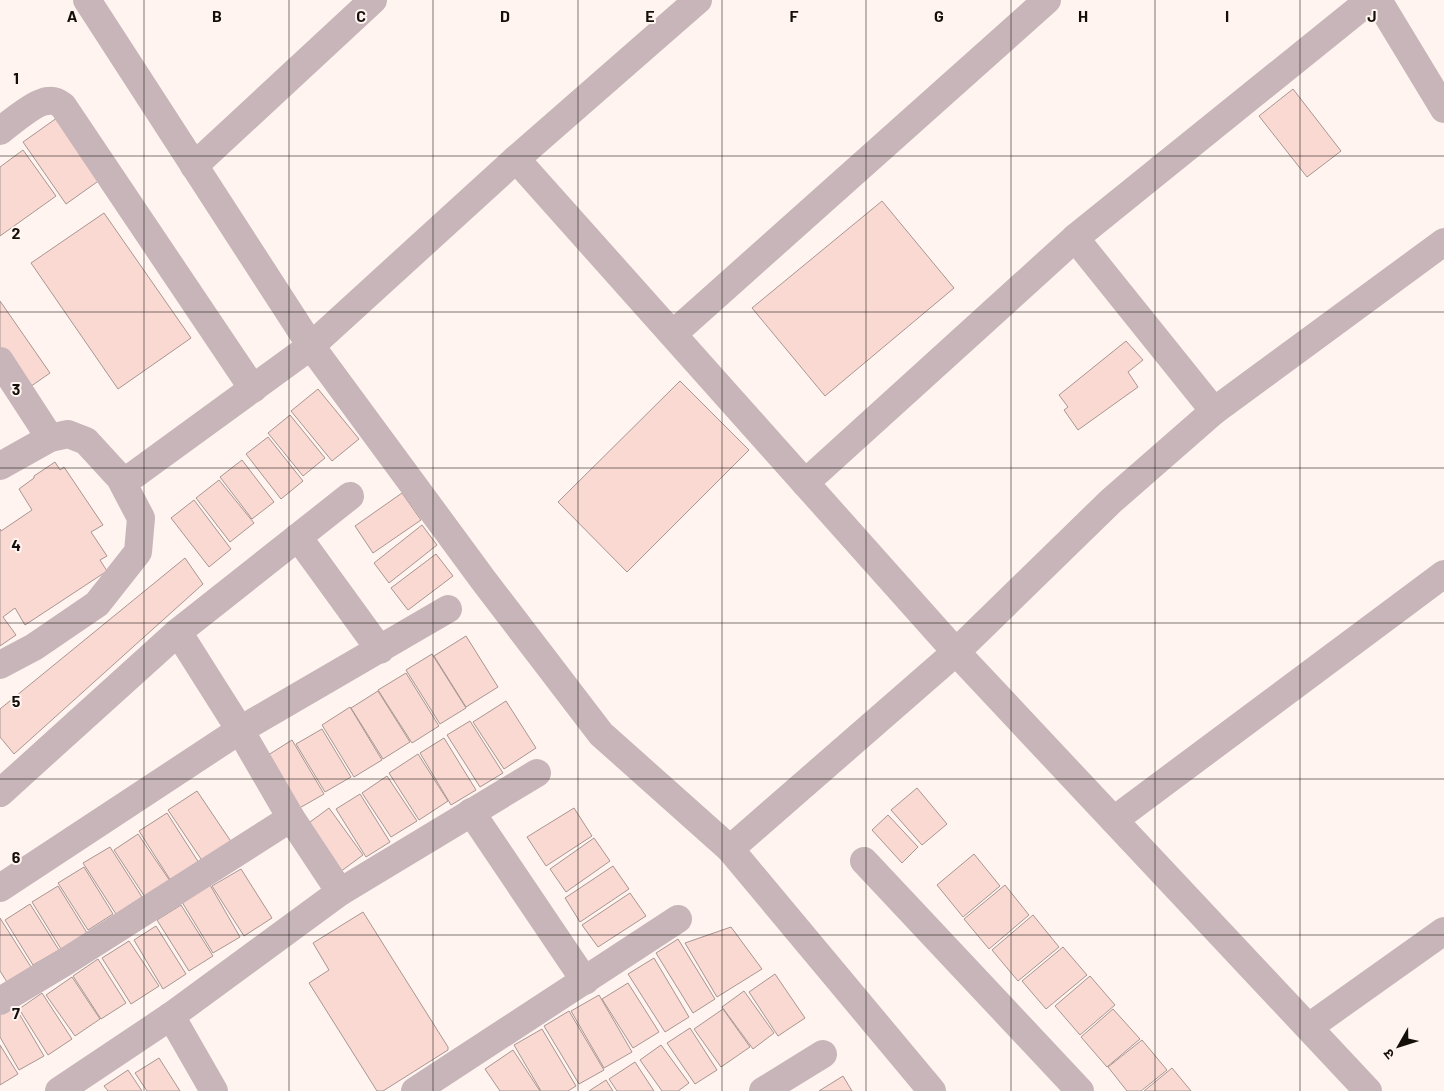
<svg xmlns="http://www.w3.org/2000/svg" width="1444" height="1091" font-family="Barlow,'Noto Sans Devanagari',sans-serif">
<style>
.building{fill:#fad9d2;stroke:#a89692}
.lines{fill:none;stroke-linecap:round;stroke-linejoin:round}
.street{stroke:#c7b5b9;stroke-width:28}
.grid{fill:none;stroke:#150f0c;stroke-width:1;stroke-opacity:0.55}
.grid-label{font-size:16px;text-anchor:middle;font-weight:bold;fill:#150f0c;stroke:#fff4ef;stroke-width:4;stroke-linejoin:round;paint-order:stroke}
</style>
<rect width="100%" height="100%" fill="#fff4ef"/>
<g class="building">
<polygon points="1293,89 1341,151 1307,177 1259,116"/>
<polygon points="61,115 104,177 66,204 23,142"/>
<polygon points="23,150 56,196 0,236 0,167"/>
<polygon points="882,201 954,288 825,396 752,308"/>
<polygon points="104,213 191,338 118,389 31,263"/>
<polygon points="0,301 50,373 27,389 0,350"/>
<polygon points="1126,341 1143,360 1128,372 1138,387 1078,430 1064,410 1068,407 1059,395"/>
<polygon points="680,381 749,450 627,572 558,502"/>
<polygon points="318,389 359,439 332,461 291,411"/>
<polygon points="290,415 325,458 303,476 268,433"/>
<polygon points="268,437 303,481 281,499 246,454"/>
<polygon points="242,460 274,502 252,519 220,477"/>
<polygon points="55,462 60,470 64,467 103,525 91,532 107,556 100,560 107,571 25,625 15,608 3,617 16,635 0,646 0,529 1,531 32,510 19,489 34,478 34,476"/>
<polygon points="219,480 254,523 230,542 196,498"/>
<polygon points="402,493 421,520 373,553 355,526"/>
<polygon points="194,500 231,549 209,567 171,518"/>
<polygon points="422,525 437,545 389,583 374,563"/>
<polygon points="436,554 453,576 408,610 391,588"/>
<polygon points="185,558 203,584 14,754 0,737 0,709"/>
<polygon points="466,636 498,687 466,707 434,656"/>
<polygon points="432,654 466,708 440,724 406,670"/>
<polygon points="406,673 439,726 412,743 378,690"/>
<polygon points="378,691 410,742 383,759 351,708"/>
<polygon points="506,701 536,748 504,769 473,722"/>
<polygon points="350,707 382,760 354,777 322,725"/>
<polygon points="470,721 503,773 480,787 447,735"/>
<polygon points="322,729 351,777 325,792 296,744"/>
<polygon points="444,738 476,790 451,805 420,753"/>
<polygon points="292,740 324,794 296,810 265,757"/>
<polygon points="418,754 448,801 419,820 389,773"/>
<polygon points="387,776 417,821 391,837 362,793"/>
<polygon points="917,788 947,824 922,845 891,810"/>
<polygon points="197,791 232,843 203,862 168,810"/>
<polygon points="360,794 390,842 366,857 336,809"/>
<polygon points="329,808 363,855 340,872 306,825"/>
<polygon points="574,808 592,836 546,866 527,837"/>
<polygon points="167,813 199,863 171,881 139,831"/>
<polygon points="888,815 918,847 902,863 872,830"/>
<polygon points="138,834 170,881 145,897 114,850"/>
<polygon points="594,838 610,861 566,892 550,869"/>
<polygon points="110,847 142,897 116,914 83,863"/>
<polygon points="974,854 1000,886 963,917 937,885"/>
<polygon points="613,866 629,889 580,922 565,898"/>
<polygon points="84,867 113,914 88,930 58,883"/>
<polygon points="241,869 272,918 244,936 212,886"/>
<polygon points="210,885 240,937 213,953 182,902"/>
<polygon points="1005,885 1029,915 989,949 964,919"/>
<polygon points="58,886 87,933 61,949 32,902"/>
<polygon points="630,893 646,916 598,947 582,925"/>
<polygon points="30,904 59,950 33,965 5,920"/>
<polygon points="181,905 213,956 189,971 157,920"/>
<polygon points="363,912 448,1047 448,1050 383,1091 377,1091 309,983 329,970 313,943"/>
<polygon points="1033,915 1059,947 1018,981 992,950"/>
<polygon points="0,918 31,967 7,982 0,971"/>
<polygon points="156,926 186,974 163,989 134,940"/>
<polygon points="731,927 762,969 717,997 685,943"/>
<polygon points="678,939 715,999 693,1013 656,953"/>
<polygon points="129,941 159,986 131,1004 102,958"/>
<polygon points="1063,947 1087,975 1046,1009 1022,981"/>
<polygon points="654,958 689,1017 665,1032 628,974"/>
<polygon points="98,959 126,1003 101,1019 73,976"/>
<polygon points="775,974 805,1018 778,1036 749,992"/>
<polygon points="1090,976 1115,1005 1080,1035 1055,1006"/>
<polygon points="72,977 100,1019 75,1036 46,995"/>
<polygon points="628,983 659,1032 633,1048 602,999"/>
<polygon points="744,991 774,1033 753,1049 722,1007"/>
<polygon points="42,993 72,1039 48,1055 19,1009"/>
<polygon points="599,995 632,1052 604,1068 571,1011"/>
<polygon points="14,1005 44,1056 19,1070 0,1037 0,1014"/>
<polygon points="723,1009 750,1047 721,1067 694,1029"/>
<polygon points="1113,1009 1140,1039 1107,1067 1081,1037"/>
<polygon points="569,1011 604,1070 579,1084 544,1026"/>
<polygon points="690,1028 717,1070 695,1084 667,1043"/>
<polygon points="542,1029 576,1086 568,1091 541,1091 514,1045"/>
<polygon points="1142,1040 1167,1070 1141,1091 1127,1091 1108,1067"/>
<polygon points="0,1045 18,1074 0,1085"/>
<polygon points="661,1045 689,1083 678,1091 662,1091 640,1060"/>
<polygon points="513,1050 540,1091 500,1091 485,1069"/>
<polygon points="159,1058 180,1091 147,1091 135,1073"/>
<polygon points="635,1062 654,1091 617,1091 609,1079"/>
<polygon points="1172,1068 1191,1091 1144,1091"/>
<polygon points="128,1070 142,1091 108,1091 104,1086"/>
<polygon points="843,1076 852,1091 819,1091"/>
<polygon points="606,1080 613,1091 589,1091"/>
</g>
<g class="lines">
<g class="street">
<polyline points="87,0 311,346 484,581 601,734 730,849 932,1091"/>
<polyline points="1378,0 1444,109"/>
<path d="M 0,131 C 10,123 37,101 48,101 C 54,100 58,102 63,106 L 253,389"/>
<polyline points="516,159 956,652 1111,501 1214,411 1075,238 1370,0"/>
<polyline points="194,166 373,0"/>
<polyline points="673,334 1047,0"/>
<polyline points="0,361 50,438"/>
<polyline points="1214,411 1444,242"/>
<polyline points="0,466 50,438 68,434 86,441 120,478 141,518 138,552 97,604 34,647 0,665"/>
<polyline points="123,483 311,346 516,159 698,0"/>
<polyline points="805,483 1075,238"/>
<polyline points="298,537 380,650"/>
<polyline points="178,632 240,730 291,818 340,892"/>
<polyline points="0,793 178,632 350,496"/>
<polyline points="471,812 585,981"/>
<polyline points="1114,820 1444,574"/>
<polyline points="730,849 956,652 1368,1091"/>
<polyline points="864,861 1080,1091"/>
<polyline points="0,888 240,730 448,609"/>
<polyline points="0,1001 65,962 291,818"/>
<polyline points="171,1016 214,1091"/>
<polyline points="1309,1027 1444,931"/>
<polyline points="59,1091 171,1016 340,892 537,773"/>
<polyline points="415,1091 678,919"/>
<polyline points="763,1091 823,1054"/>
</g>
</g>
<path class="grid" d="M 144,0 L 144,1091M 289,0 L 289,1091M 433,0 L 433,1091M 578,0 L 578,1091M 722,0 L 722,1091M 866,0 L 866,1091M 1011,0 L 1011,1091M 1155,0 L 1155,1091M 1300,0 L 1300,1091M 0,156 L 1444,156M 0,312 L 1444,312M 0,468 L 1444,468M 0,623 L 1444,623M 0,779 L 1444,779M 0,935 L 1444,935"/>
<g class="grid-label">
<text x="72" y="22">A</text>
<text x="217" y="22">B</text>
<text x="361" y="22">C</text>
<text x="505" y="22">D</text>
<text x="650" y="22">E</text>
<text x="794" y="22">F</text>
<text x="939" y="22">G</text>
<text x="1083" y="22">H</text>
<text x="1227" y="22">I</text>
<text x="1372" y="22">J</text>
<text x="16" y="84">1</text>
<text x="16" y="239">2</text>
<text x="16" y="395">3</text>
<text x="16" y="551">4</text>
<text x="16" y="707">5</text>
<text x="16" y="863">6</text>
<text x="16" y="1019">7</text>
</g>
<g transform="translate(1399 1046) rotate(231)" stroke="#fff4ef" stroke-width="4" paint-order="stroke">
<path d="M0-4L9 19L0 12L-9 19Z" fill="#150f0c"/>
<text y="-8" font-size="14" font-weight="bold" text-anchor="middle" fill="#150f0c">उ</text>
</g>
</svg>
